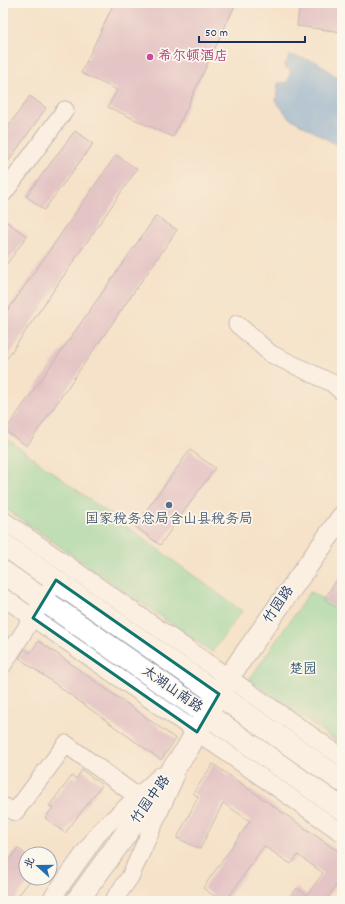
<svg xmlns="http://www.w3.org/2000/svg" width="345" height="904" font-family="Dekko,'LXGW WenKai TC',sans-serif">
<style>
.green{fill:#7fd99f;stroke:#4d847e}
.water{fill:#6ba5da;stroke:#436a9c}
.building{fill:#cea0c2}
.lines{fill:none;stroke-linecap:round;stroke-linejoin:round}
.minor-casing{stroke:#888893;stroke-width:19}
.tertiary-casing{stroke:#888893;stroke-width:23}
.secondary-casing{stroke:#888893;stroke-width:24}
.primary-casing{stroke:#888893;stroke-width:24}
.minor{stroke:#fff;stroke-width:17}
.tertiary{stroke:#fff;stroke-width:21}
.secondary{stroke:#fff;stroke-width:22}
.primary{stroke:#fff;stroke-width:22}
.marked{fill:none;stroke:#0f766e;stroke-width:3;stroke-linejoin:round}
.hotel-dot{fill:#d1479c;stroke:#fbf7ec;stroke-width:1.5}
.service-dot{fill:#5c6f8a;stroke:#fbf7ec;stroke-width:1.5}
.labels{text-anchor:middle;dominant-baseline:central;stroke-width:3.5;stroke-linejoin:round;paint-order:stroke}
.hotel-label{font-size:14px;fill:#b23c85;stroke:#fbf7ec;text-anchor:start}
.service-label{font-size:14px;fill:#4e5e75;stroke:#fbf7ec}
.street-label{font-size:14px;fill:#1b2f5e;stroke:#fbf7ec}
.park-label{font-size:14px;fill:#345a6e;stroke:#fbf7ec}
</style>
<rect width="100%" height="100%" fill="#fbf7ec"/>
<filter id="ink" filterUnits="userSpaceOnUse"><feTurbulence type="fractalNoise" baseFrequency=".025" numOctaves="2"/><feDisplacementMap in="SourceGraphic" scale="8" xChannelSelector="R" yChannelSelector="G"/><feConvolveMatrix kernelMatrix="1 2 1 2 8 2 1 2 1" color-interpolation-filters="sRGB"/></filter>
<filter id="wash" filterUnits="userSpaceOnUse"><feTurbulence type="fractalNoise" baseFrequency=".012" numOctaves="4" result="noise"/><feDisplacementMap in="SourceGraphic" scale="16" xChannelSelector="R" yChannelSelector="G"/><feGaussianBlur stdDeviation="0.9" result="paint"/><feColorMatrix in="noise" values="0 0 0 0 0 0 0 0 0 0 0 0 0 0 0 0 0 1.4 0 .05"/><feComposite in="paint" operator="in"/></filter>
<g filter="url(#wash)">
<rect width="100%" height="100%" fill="#f5e2c8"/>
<g class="green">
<polygon points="3,436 242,611 212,652 3,507"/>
<polygon points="310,592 342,609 342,745 249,680"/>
</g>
<polygon class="water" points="290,55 317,62 342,81 342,148 288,117 276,101 278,83 288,82 291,71 284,66"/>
<g id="blocks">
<g class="building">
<polygon points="114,3 236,3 173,137 108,107 117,90 81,73"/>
<polygon points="300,3 342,3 342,32 297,26"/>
<polygon points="30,96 46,108 3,169 3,134"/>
<polygon points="75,131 93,144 44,210 26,196"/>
<polygon points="116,155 137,169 3,364 3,317"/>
<polygon points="156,216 177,230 27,446 5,431"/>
<polygon points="7,222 27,236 3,269 3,228"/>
<polygon points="190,450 215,468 160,545 135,526"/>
<polygon points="342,573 342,612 324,599"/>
<polygon points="3,633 9,637 3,646"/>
<polygon points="39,641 176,739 161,760 19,658 25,649 30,653"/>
<polygon points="213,764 342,854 342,877 325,901 287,901 297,888 307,895 323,873 298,855 291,864 264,846 226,901 221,901 203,888 250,821 223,803 200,849 177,838 198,797 193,793"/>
<polygon points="82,770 102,785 65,833 45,818 53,808 49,806 72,776 76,779"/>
<polygon points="18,848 26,855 26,878 32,878 14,901 3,901 3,868"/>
</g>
</g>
</g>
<g filter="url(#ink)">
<use href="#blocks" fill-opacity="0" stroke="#888893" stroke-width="1"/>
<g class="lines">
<defs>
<g id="minor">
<polyline points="3,194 65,110"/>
<polyline points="237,324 271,354 332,383 342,392"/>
<polyline points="3,520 342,757"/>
<polyline points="3,597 342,833"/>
<polyline points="3,665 56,580"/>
<polyline points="3,806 15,812 66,744 146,803"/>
<polyline points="50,901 100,831 160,776"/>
<polyline points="113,901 130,877 175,777"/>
</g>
<polyline id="tertiary" points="219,694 228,678 342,517"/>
<polyline id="secondary" points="77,901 186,751 216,698"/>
<g id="primary">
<polyline points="3,544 342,781"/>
<polyline points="3,572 342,809"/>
</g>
</defs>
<use href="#minor" class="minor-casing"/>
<use href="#tertiary" class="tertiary-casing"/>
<use href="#secondary" class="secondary-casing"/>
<use href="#primary" class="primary-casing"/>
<use href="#minor" class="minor"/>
<use href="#tertiary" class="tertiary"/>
<use href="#secondary" class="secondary"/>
<use href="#primary" class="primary"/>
</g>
</g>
<path d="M0 0H345V904H0ZM 56,580 L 219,694 L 197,732 L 33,618 Z" fill="#f5e2c8" fill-opacity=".55" fill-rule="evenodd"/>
<path class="marked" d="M 56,580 L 219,694 L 197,732 L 33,618 Z"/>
<circle class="hotel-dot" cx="150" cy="57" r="4"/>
<circle class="service-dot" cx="169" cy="505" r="4"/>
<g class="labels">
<g class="hotel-label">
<text x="158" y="57">希尔顿酒店</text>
</g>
<g class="service-label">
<text x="169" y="520">国家税务总局含山县税务局</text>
</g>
<g class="street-label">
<text transform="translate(279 605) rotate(-55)">竹园路</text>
<text transform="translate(172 690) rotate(35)">太湖山南路</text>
<text transform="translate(151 800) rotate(-54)">竹园中路</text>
</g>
<g class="park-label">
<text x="303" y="670">楚园</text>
</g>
</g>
<rect width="345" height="904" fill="none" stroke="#fbf7ec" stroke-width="16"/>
<g transform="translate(38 866) rotate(291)"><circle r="19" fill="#fbf7ec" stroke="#a1a7b3"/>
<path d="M0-3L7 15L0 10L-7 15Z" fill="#1f6fb2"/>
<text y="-6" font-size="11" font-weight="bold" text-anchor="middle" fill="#1b2f5e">北</text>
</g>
<path d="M199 36v6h106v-6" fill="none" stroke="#1b2f5e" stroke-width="2"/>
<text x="205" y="36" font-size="12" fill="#1b2f5e" stroke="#fbf7ec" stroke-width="3" paint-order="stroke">50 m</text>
</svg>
